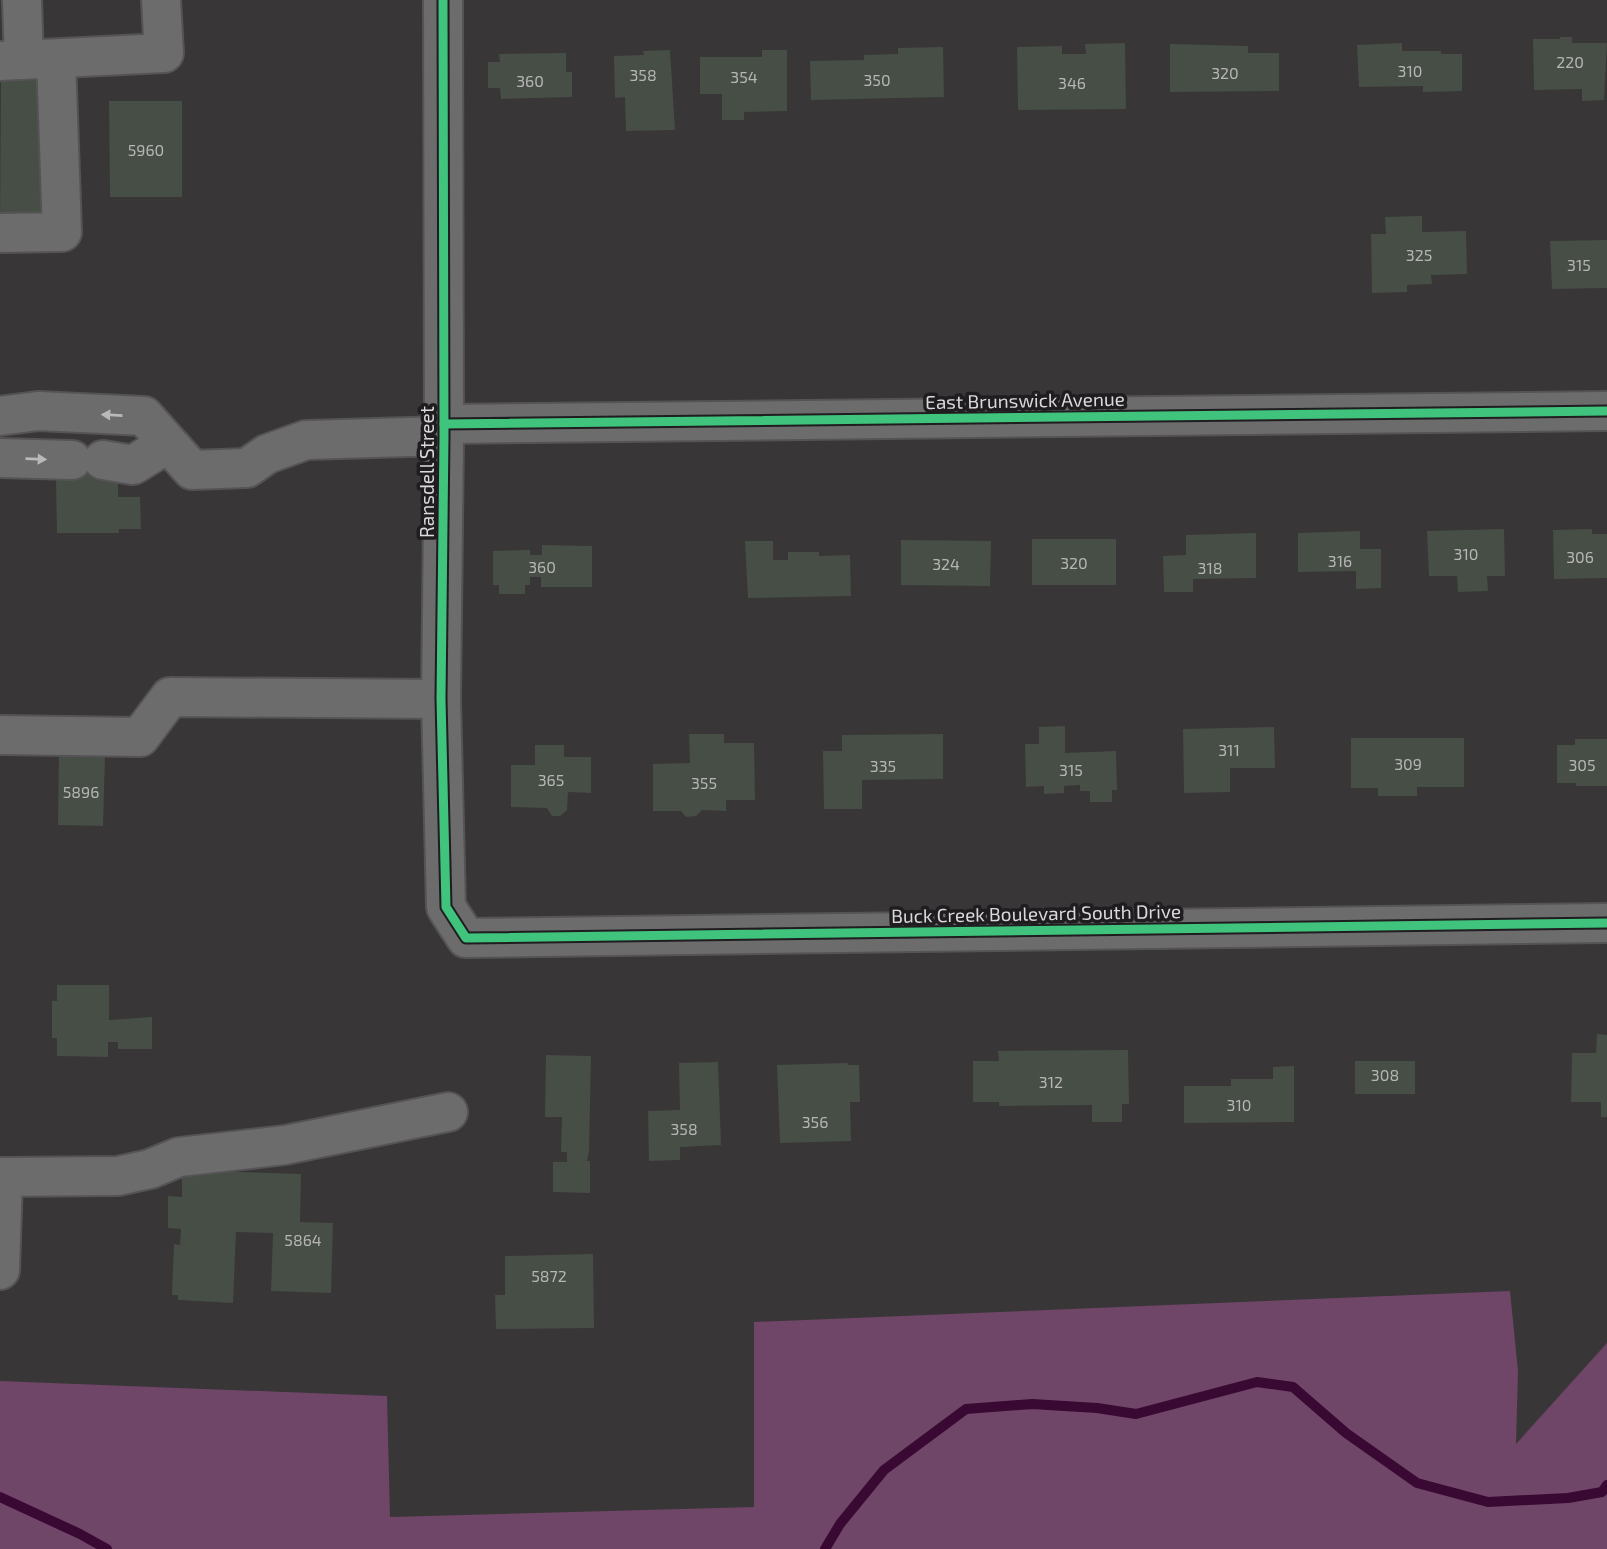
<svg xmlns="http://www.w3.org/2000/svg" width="1607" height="1549" font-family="'Exo 2',sans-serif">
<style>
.green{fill:#6f4568}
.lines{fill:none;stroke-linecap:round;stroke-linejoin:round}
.stream{stroke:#390833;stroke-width:10}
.building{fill:#474e45}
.minor-casing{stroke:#555355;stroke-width:42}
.minor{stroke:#6d6c6d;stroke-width:38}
.cycleway-casing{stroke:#1f1d1f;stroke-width:13}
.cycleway{stroke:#40c37c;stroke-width:9}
.oneway{fill:#bab8ba}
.labels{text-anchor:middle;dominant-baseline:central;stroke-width:7;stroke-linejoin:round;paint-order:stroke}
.number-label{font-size:16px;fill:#b6b6b6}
.street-label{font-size:19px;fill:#dbd9db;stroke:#1f1d1f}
</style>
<rect width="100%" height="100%" fill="#383637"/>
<polygon class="green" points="1510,1291 1518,1371 1516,1444 1607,1343 1607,1549 0,1549 0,1381 387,1396 390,1517 754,1507 754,1322"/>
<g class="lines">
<g class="stream">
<polyline points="0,1497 80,1534 107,1549"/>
<polyline points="825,1549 840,1524 884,1470 966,1409 1032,1404 1097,1408 1136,1414 1257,1382 1293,1387 1346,1433 1417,1483 1488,1502 1568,1498 1602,1492 1607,1485"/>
</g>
</g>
<g class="building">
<polygon points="1560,37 1572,37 1572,43 1607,43 1604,100 1582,101 1582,89 1534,90 1533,39 1560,39"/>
<polygon points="1125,43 1126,109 1018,110 1017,47 1062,46 1062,54 1086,54 1085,44"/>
<polygon points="1402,43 1402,51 1441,51 1441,54 1462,54 1462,91 1423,92 1423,86 1359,87 1357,45"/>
<polygon points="1170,44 1248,46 1248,53 1279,53 1279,91 1170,92"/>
<polygon points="943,47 944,97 811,100 810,61 864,60 864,55 898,54 898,48"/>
<polygon points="670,50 675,130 626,131 625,97 615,98 614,56 644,55 643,51"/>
<polygon points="762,50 787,50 787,111 744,112 744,120 722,120 722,94 700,94 700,57 762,57"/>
<polygon points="566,53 566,72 572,72 572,97 501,99 500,88 488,88 488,62 500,62 499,54"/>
<polygon points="1,75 45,75 43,224 0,224"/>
<polygon points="109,101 182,101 182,197 110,197"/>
<polygon points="1422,216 1422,232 1466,231 1467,274 1431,275 1432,284 1407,285 1407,292 1372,293 1371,234 1386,234 1385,217"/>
<polygon points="1607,240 1607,288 1552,289 1550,241"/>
<polygon points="72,448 102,448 97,469 98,480 118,480 118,497 140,497 141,529 119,529 119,533 57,533 56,480 77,480"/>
<polygon points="1504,529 1505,576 1487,576 1488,591 1458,592 1457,576 1429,576 1427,531"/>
<polygon points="1592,529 1592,534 1607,534 1607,578 1554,579 1553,530"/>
<polygon points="1360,531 1360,549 1381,549 1381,588 1356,589 1356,571 1298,572 1298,533"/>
<polygon points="1256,533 1256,578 1193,579 1193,592 1164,592 1163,556 1186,555 1186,535"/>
<rect x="1032" y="539" width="84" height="46"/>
<polygon points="901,540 991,541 990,586 901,585"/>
<polygon points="745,541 773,541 773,560 788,560 788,552 819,552 819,556 850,555 851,596 748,598"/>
<polygon points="542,545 592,546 592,587 541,587 541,577 530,577 530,585 525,585 525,594 499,594 499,585 493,585 493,551 530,550 530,555 542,555"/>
<polygon points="1065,726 1065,753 1116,751 1117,790 1112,790 1112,802 1090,802 1090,791 1080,791 1080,785 1064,786 1064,793 1044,794 1044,786 1026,787 1025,744 1039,744 1039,727"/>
<polygon points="1274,727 1275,768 1230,768 1230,792 1184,793 1183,729"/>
<polygon points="689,734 724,734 724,743 754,743 755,800 726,800 726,811 702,810 696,816 686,817 681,811 653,811 653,764 690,763"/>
<polygon points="943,734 943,779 862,780 862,809 824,809 823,751 842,751 842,735"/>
<polygon points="1351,738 1464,738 1464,787 1417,787 1417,796 1378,796 1378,788 1351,788"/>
<polygon points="1575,739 1607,739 1607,786 1576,786 1576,783 1557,783 1557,745 1575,745"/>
<polygon points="535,745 564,745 564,757 591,757 591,793 568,792 567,810 560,816 552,816 547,808 511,807 511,765 535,765"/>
<polygon points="59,746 92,746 91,757 105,757 103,826 58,825"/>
<polygon points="57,985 109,985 109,1020 152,1017 152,1049 118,1049 118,1042 108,1042 108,1057 57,1056 57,1038 52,1038 52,1001 57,1001"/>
<polygon points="1597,1034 1607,1035 1607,1117 1601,1117 1601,1102 1571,1102 1572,1053 1596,1053"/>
<polygon points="1128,1050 1129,1104 1122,1104 1122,1122 1092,1122 1092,1105 999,1106 999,1102 973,1102 973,1061 999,1061 998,1051"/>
<polygon points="546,1055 591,1056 589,1152 587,1161 590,1161 590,1193 553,1192 553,1162 567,1162 567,1152 561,1152 562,1117 545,1117"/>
<rect x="1355" y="1061" width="60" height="33"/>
<polygon points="718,1062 721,1145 680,1147 680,1160 649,1161 648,1111 680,1110 679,1063"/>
<polygon points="848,1063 848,1065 859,1065 860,1102 850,1102 851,1141 780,1143 777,1065"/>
<polygon points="1294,1066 1294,1122 1184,1123 1184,1086 1231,1086 1231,1079 1273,1079 1273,1067"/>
<polygon points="182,1170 301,1174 300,1222 333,1223 331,1293 271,1291 273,1233 236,1232 233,1303 178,1300 178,1295 172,1295 174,1244 180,1245 181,1229 168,1228 168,1196 182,1197"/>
<polygon points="593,1254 594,1328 496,1329 495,1295 505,1295 505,1256"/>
</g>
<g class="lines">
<defs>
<g id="minor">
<polyline points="22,0 24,60"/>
<polyline points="443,0 444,436 441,699 446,907 466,938 1607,923"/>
<polyline points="0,61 164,53 161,0"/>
<polyline points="0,233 62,232 56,59"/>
<polyline points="0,416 38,411 144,416 192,470 247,468 267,454 306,440 444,436"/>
<polyline points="444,424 1607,411"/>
<polyline points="0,458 72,460"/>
<polyline points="103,460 133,465 167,444"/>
<polyline points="0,735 140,737 170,697 441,699"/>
<polyline points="0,1177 118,1176 150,1169 179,1157 285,1145 448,1112"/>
<polyline points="0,1270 3,1177"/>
</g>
</defs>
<use href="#minor" class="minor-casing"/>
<use href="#minor" class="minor"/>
<defs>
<g id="cycleway">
<polyline points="443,0 444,436 441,699 446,907 466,938 1607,923"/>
<polyline points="444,424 1607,411"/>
</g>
</defs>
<use href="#cycleway" class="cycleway-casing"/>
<use href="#cycleway" class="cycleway"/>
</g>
<defs><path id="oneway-solid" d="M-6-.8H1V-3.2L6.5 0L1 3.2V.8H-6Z" transform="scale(1.75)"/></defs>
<g class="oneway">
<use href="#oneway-solid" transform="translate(112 415) rotate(-177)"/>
<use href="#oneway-solid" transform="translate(36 459) rotate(2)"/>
</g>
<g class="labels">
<g class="number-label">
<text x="1570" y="61">220</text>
<text x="1410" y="70">310</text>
<text x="1225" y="72">320</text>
<text x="643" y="74">358</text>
<text x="744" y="76">354</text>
<text x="877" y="79">350</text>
<text x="530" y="80">360</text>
<text x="1072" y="82">346</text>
<text x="146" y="149">5960</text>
<text x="1419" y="254">325</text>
<text x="1579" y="264">315</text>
<text x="1466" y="553">310</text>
<text x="1580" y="556">306</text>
<text x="1340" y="560">316</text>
<text x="1074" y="562">320</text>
<text x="946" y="563">324</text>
<text x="542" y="566">360</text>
<text x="1210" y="567">318</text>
<text x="1229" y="749">311</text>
<text x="1408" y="763">309</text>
<text x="1582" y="764">305</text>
<text x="883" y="765">335</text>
<text x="1071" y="769">315</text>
<text x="551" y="779">365</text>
<text x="704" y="782">355</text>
<text x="81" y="791">5896</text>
<text x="1385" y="1074">308</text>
<text x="1051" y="1081">312</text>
<text x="1239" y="1104">310</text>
<text x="815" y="1121">356</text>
<text x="684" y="1128">358</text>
<text x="303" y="1239">5864</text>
<text x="549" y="1275">5872</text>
</g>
<g class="street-label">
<text transform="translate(1025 400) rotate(-1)">East Brunswick Avenue</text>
<text transform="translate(426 472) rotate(-90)">Ransdell Street</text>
<text transform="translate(1036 913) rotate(-1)">Buck Creek Boulevard South Drive</text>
</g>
</g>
</svg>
